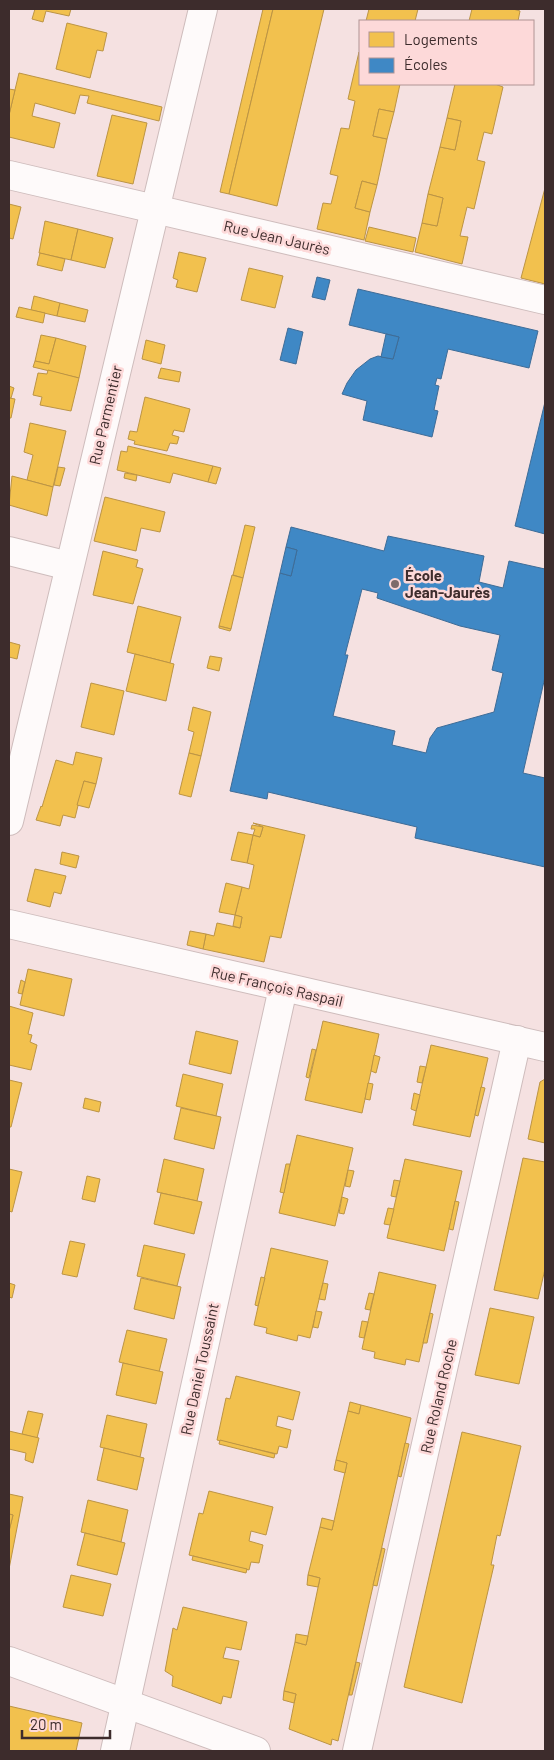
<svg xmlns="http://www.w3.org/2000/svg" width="554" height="1760" font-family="Barlow,sans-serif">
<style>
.homes{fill:#f2c14e;stroke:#bc9444}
.schools{fill:#3f88c5;stroke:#3e6c97;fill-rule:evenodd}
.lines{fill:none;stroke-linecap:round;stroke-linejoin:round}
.street-casing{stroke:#cebcbc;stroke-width:30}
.street{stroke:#fefafa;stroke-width:28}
.poi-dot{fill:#7d6b6b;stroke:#fdd9d9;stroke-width:2}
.labels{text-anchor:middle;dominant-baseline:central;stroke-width:5;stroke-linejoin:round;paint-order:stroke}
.street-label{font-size:15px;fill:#3d2c2c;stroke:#fdd9d9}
.poi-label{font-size:15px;font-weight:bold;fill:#3d2c2c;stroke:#fdd9d9;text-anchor:start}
</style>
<rect width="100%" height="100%" fill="#f5e1e1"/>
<g class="homes">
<polygon points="35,9 71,9 69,16 46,11 43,22 32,19"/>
<polygon points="263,9 273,9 229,194 220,192"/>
<polygon points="273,9 324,9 277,206 229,194"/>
<polygon points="369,9 418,9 415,21 366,21"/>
<polygon points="472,9 513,9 520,11 518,21 469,21"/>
<polygon points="67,23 107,33 103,51 97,50 90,78 56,69"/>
<polygon points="359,52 360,84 400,84 394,112 379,109 373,136 387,139 377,185 362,181 355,208 370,212 364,240 317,229 323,203 331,204 338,176 330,174 341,128 349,129 355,101 348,99"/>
<polygon points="19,73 162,107 159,121 87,103 89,96 80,95 75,114 35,103 32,116 60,123 54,148 9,137 9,115"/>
<polygon points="455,84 495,84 503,87 492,134 484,132 477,160 485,162 474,209 467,207 460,236 468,237 462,264 415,252 422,223 437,226 443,198 428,194 440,147 455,150 461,121 447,118"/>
<polygon points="9,89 15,90 9,115"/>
<polygon points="379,109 394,112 387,139 373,136"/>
<polygon points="112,115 147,123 133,184 97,176"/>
<polygon points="447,118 461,121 455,150 440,147"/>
<polygon points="362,181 377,185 370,212 355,208"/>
<polygon points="545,188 545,284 521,278"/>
<polygon points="428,194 443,198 437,226 422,223"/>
<polygon points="9,204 21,207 13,239 9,238"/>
<polygon points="45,221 78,229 71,260 39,253"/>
<polygon points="369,227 416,238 413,252 365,241"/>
<polygon points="78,229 113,238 105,268 71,260"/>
<polygon points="179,252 206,258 197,292 176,287 178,280 173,278"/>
<polygon points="40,253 65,259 62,271 37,265"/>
<polygon points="249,268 283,276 275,308 241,300"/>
<polygon points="34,296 60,303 57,316 31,310"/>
<polygon points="60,303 88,310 85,322 57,316"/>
<polygon points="19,307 45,313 43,323 16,317"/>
<polygon points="41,335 56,338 49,364 35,361"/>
<polygon points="56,338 86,346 79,378 33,367 35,361 49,364"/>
<polygon points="146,340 165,345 161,364 142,359"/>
<polygon points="161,368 181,372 179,382 158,378"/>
<polygon points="48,370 79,378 71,411 40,405 42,397 33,395 38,373 47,374"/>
<polygon points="9,386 14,388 11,398 9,398"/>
<polygon points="145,397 190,409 184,432 174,430 172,435 179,437 177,444 170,443 167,451 134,444 135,441 128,439 130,431 137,432"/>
<polygon points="9,398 15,399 11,418 9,418"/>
<polygon points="30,423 66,431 53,487 27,480 33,455 24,452"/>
<polygon points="128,446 213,466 208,482 173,473 170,483 117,470 121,451 127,452"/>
<polygon points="213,466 221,468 216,484 208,482"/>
<polygon points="58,467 65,468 60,486 54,485"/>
<polygon points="125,473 137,475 136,481 124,478"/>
<polygon points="12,476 53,487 47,516 9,505"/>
<polygon points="105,497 165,512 160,532 141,528 136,551 94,541"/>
<polygon points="245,525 255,527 243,578 233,575"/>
<polygon points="103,551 138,560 136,567 143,569 133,604 93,595"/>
<polygon points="232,575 243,578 231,629 219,626"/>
<polygon points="138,606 181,617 170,663 127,652"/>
<polygon points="219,626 231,629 230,631 219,628"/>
<polygon points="9,642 20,645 17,659 9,657"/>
<polygon points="135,654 174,664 166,701 126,691"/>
<polygon points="210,656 222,658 219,671 207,668"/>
<polygon points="91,683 124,691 114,735 81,727"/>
<polygon points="193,707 211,712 201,756 189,753 194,732 188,730"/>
<polygon points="76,752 102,758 96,784 84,781 75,818 63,815 60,826 36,820 41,806 42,807 56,760 73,765"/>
<polygon points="189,753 201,756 191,797 179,794"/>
<polygon points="84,781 96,784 89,808 77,805"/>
<polygon points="253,823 305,835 281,938 270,936 264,962 203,949 206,934 214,936 217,923 240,928 242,917 235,915 242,887 249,889 254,865 247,863 253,835 260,837 263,827"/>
<polygon points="252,825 263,827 260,837 253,835 255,829 251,829"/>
<polygon points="238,832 253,835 247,863 231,860"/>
<polygon points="62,852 79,856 76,868 60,864"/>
<polygon points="35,869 66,876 61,894 54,892 50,907 27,901"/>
<polygon points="226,883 242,887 235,915 219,912"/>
<polygon points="235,915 242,917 240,928 233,926"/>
<polygon points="190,931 206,934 203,949 187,945"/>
<polygon points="28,969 72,979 64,1016 20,1005"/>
<polygon points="21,980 25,982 22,994 18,993"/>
<polygon points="9,1006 33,1013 28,1034 32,1035 30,1042 37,1045 31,1070 9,1065"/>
<polygon points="323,1021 379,1034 362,1113 305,1100"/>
<polygon points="196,1031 238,1041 231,1074 189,1064"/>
<polygon points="431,1045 488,1058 470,1137 413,1125"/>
<polygon points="312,1049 316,1050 309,1078 306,1077"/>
<polygon points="374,1055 380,1057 376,1073 371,1071"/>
<polygon points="420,1066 426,1067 422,1083 417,1082"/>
<polygon points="183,1074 223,1084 216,1116 176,1106"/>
<polygon points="545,1079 545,1143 528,1139 540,1082"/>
<polygon points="9,1080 22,1083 11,1127 9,1127"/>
<polygon points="368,1083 373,1084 370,1100 365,1099"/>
<polygon points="481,1087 485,1088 478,1116 475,1115"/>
<polygon points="414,1093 420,1095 416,1111 411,1109"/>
<polygon points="85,1098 101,1102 99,1112 83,1108"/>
<polygon points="181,1108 221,1117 214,1149 174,1139"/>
<polygon points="297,1135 353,1148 335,1226 279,1213"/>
<polygon points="523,1158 545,1162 545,1269 538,1299 494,1290"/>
<polygon points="164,1159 204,1169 197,1201 157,1192"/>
<polygon points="405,1159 462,1171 444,1251 387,1238"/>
<polygon points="286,1164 290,1164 284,1193 280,1192"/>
<polygon points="9,1169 22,1172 12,1212 9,1211"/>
<polygon points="348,1170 354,1171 350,1187 345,1186"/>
<polygon points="87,1176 100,1179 95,1202 82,1199"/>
<polygon points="394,1180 400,1181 396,1197 391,1196"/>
<polygon points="161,1193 202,1202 194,1234 154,1224"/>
<polygon points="342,1197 348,1199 344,1214 339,1213"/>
<polygon points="455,1201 459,1202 453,1230 449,1229"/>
<polygon points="388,1208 394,1209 390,1225 384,1224"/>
<polygon points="70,1241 85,1244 77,1277 62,1274"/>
<polygon points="144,1245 185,1254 177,1286 137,1276"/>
<polygon points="271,1248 328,1261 310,1338 298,1335 297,1341 266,1333 267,1328 254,1325"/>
<polygon points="379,1272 436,1285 419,1362 406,1359 405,1365 374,1358 375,1352 362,1349"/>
<polygon points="261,1277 265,1278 258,1306 255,1305"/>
<polygon points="141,1278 181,1287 174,1319 134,1309"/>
<polygon points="9,1283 15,1285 12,1298 9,1297"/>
<polygon points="323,1283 328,1284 325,1300 319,1299"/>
<polygon points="369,1293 374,1294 370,1310 365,1309"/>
<polygon points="490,1308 534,1317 519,1384 475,1375"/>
<polygon points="316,1311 322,1312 318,1328 313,1327"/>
<polygon points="430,1313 433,1314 427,1343 423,1343"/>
<polygon points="362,1321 368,1322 364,1338 359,1337"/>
<polygon points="127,1330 167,1339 159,1372 119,1362"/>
<polygon points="123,1363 163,1372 156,1404 116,1395"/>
<polygon points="236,1376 300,1392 293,1420 278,1416 276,1426 291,1430 287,1448 279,1446 277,1454 217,1440 226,1398 230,1399"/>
<polygon points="350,1402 361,1405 359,1414 348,1411"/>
<polygon points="361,1405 411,1418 338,1741 332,1739 331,1745 289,1729 296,1694 284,1691 295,1642 306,1645 320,1578 308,1575 320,1527 332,1530 347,1463 336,1460 348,1411 359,1414"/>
<polygon points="28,1411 43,1414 37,1438 22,1434"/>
<polygon points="107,1415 147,1424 140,1457 100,1447"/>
<polygon points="9,1431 39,1438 33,1463 25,1460 26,1453 9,1449"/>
<polygon points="462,1432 521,1446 500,1536 497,1535 491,1565 494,1565 462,1703 404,1687"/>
<polygon points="220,1440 275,1454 274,1458 219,1444"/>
<polygon points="405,1443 409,1444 401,1477 398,1476"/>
<polygon points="104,1448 144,1458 137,1490 97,1480"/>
<polygon points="336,1460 347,1463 345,1473 334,1470"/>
<polygon points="209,1491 273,1507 266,1535 251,1531 249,1541 263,1545 259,1563 251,1562 249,1570 189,1555 199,1513 203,1514"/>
<polygon points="9,1494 23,1497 9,1569 9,1531 13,1515 9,1514"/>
<polygon points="88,1500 128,1510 121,1542 81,1532"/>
<polygon points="9,1514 13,1515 9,1531"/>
<polygon points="322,1518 334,1521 332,1530 320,1527"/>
<polygon points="85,1533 125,1543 117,1575 77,1565"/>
<polygon points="382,1548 385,1549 377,1586 373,1585"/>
<polygon points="193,1556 247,1569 246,1573 192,1560"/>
<polygon points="71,1575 111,1584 103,1616 63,1607"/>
<polygon points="308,1575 320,1578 318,1587 307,1585"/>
<polygon points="183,1607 247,1622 241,1650 226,1647 223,1658 239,1661 231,1698 223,1696 221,1704 172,1686 173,1676 165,1671 173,1628 177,1630"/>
<polygon points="296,1634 308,1636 306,1645 295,1642"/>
<polygon points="356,1662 360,1663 352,1695 349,1695"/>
<polygon points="284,1691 296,1694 294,1703 283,1700"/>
<polygon points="9,1706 82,1723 76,1751 9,1751"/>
</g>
<g class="schools">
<polygon points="317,277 330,280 325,300 312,297"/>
<polygon points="358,289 538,331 529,368 448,349 441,379 437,378 435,385 439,386 434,410 438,411 432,437 363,420 367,401 342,394 347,383 356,370 370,359 378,356 393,359 399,337 349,325"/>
<polygon points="288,328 303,332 296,364 280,360"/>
<polygon points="386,334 399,337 393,359 381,357"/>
<polygon points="545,402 545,534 515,526"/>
<path d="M 291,527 L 384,551 L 388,536 L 484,556 L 479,582 L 503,588 L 509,561 L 545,569 L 545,677 L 523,773 L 545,778 L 545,867 L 415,838 L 417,827 L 268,792 L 267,799 L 230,791 L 280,573 L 291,576 L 297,550 L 286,547 ZM 362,589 L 378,593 L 377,598 L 460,626 L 500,635 L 492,670 L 503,673 L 494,712 L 437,728 L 430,738 L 426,753 L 392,745 L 395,731 L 333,716 L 348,655 L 345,655 Z"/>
<polygon points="286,547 297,550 291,576 280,573"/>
</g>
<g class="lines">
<defs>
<g id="street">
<polyline points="9,175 545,300"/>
<polyline points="9,551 69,566"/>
<polyline points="9,821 203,9"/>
<polyline points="9,924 545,1047"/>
<polyline points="9,1661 256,1751"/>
<polyline points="115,1751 283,988"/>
<polyline points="357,1751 517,1040"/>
</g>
</defs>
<use href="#street" class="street-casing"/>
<use href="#street" class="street"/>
</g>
<circle class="poi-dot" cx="395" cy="584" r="5"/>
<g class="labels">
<g class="street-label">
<text transform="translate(277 237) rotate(13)">Rue Jean Jaurès</text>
<text transform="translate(105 415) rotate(-77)">Rue Parmentier</text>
<text transform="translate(277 986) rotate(13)">Rue François Raspail</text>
<text transform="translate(199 1369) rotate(-78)">Rue Daniel Toussaint</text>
<text transform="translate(438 1396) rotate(-77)">Rue Roland Roche</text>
</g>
<g class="poi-label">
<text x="405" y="575">École<tspan x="405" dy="17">Jean-Jaurès</tspan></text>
</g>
</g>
<rect width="554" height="1760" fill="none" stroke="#3d2c2c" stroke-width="20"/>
<rect x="359" y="20" width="175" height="65" fill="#fdd9d9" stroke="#b09494"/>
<rect x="369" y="32" width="25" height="15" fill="#f2c14e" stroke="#b09494"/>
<text x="404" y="45" font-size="15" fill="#3d2c2c">Logements</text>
<rect x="369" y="58" width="25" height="15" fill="#3f88c5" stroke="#b09494"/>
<text x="404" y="70" font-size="15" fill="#3d2c2c">Écoles</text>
<path d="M22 1730v8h88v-8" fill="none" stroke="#3d2c2c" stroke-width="2.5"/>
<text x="30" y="1730" font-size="15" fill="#3d2c2c" stroke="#fdd9d9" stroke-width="4" paint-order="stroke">20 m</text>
</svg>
